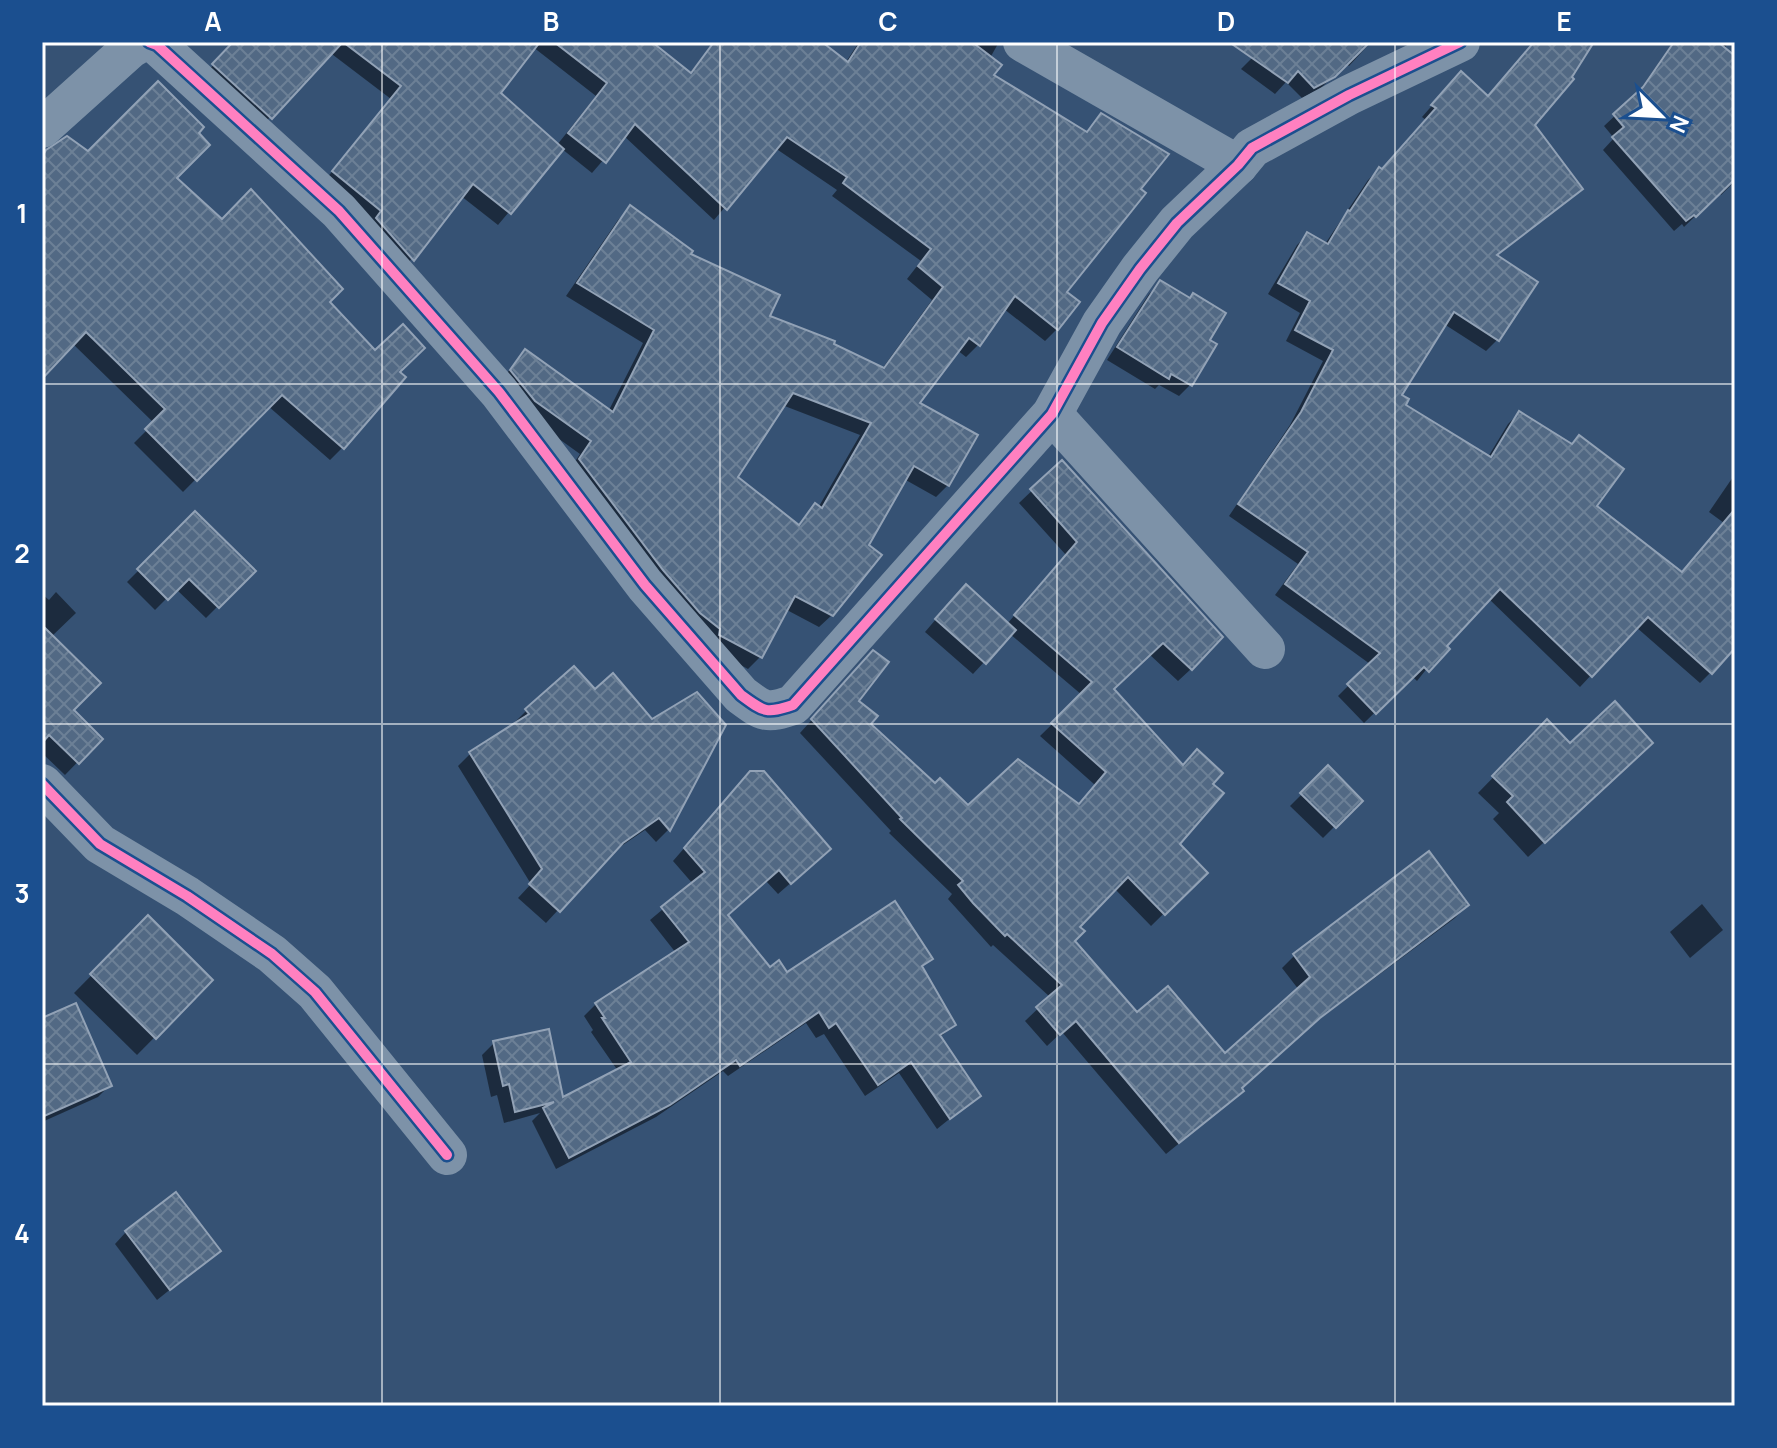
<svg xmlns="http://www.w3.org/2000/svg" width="1777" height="1448" font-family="Manrope,sans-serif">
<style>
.shadow{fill:#0007;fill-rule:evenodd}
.building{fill:url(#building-cross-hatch);stroke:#92a2b6;stroke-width:2;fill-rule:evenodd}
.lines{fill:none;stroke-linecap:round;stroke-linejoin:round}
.street{stroke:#7d92a8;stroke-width:40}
.cycleway-casing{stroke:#1b4f8f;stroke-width:15}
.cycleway{stroke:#ff80c0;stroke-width:10}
.grid{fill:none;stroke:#fff;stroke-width:2;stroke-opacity:0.55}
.neatline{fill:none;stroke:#fff;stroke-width:3}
.grid-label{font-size:26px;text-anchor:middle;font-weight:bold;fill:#fff}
</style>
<defs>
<pattern id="building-cross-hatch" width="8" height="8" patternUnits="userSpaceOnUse" patternTransform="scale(2)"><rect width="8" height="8" fill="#526984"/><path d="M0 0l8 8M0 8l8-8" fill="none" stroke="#6c8096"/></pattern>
</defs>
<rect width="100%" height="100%" fill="#365274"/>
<g class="shadow">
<polygon points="235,42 304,42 270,117 259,129 202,77"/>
<path d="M 316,42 L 649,42 L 689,74 L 714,42 L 819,42 L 846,62 L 859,42 L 999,42 L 990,58 L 992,75 L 1086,133 L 1102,116 L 1057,329 L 1045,341 L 1004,309 L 978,345 L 966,357 L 957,350 L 917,404 L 948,485 L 936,497 L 904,479 L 832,615 L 819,627 L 785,609 L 760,657 L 748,669 L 708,647 L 568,472 L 580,454 L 523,413 L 499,383 L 525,351 L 608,412 L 643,343 L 566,296 L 618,220 L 630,208 L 767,317 L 882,369 L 932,300 L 907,279 L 921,261 L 832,196 L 837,190 L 775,148 L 714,220 L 624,136 L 592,173 L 562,149 L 498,225 L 461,196 L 401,272 L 322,184 L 391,99 ZM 533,47 L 596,96 L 557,145 L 499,93 ZM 782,405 L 860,435 L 818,508 L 815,506 L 797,526 L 736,477 Z"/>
<polygon points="1268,42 1371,42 1349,66 1346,63 1321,88 1302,98 1286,82 1275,94 1241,69"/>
<polygon points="1535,42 1572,42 1533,125 1581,189 1495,256 1535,282 1497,340 1486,351 1444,324 1400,396 1403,405 1488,457 1508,424 1519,413 1594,506 1681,574 1724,523 1709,512 1735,474 1735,623 1711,672 1700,683 1636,627 1580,687 1489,599 1444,647 1417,681 1412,676 1364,723 1338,696 1370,664 1275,595 1298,564 1229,516 1290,425 1323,361 1286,341 1300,313 1268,294 1297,245 1308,234 1325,244 1368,180 1379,169 1381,171 1426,120 1422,117 1450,85 1487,98"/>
<polygon points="1673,42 1728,42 1724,50 1735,59 1735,181 1721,195 1719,193 1684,227 1682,224 1674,231 1603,150 1614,138 1604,126 1635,97"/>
<polygon points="175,178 222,222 327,302 397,372 343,447 330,460 268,406 183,492 134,443 154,423 73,344 42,376 42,200"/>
<polygon points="1161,283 1207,340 1190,385 1179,396 1159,385 1155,389 1107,360 1149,294"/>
<polygon points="1062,462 1191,669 1178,681 1149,654 1112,689 1183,767 1210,784 1177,844 1205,873 1151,926 1114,888 1077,927 1072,941 1137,1015 1225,1055 1299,990 1282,968 1294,956 1429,854 1467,905 1455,918 1305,1030 1240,1089 1241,1091 1229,1103 1166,1154 1062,1032 1047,1046 1025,1021 1050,997 993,945 991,947 948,899 952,894 889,833 891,831 800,733 861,665 857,701 868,724 935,786 968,808 1078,806 1095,785 1040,736 1082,695 1010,634 973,674 925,632 954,598 1007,624 1066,555 1019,503"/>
<polygon points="195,514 253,571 206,618 176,589 155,610 127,582"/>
<polygon points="56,592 76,613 51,637 71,710 100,739 65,775 42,753 42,594 49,600"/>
<polygon points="595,691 652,722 723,726 668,830 656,842 645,830 611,853 546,923 518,898 531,884 458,766 470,754 515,725 514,723 526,711"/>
<polygon points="1547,722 1570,745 1635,758 1528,857 1493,819 1499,813 1478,793"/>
<polygon points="1328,768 1360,801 1323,838 1290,806"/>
<polygon points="739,785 816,861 778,894 766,881 726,916 769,969 787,975 930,959 921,968 954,1025 939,1038 978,1096 937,1129 899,1073 865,1096 824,1034 816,1038 806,1023 728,1076 723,1071 656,1117 556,1169 532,1121 540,1113 504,1123 497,1095 491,1097 482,1055 494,1043 562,1100 618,1071 591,1032 593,1030 584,1016 596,1004 676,953 650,920 693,884 673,861"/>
<polygon points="1702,904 1723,930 1690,958 1670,932"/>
<polygon points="148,918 211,980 137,1055 74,993"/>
<polygon points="42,1020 109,1086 98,1097 42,1122"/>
<polygon points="126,1232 218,1251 157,1300 115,1244"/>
</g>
<g class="building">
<polygon points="233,42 343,42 272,119 212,64"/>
<polygon points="343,42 540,42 501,93 564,149 511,214 473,184 414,261 376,218 381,211 332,171 401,86"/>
<path d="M 554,42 L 652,42 L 691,73 L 714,42 L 822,42 L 848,62 L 861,42 L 972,42 L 1002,65 L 994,75 L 1087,132 L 1101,113 L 1169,154 L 1141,189 L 1146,193 L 1067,292 L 1080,302 L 1058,330 L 1015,296 L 980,346 L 969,338 L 920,403 L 978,435 L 949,486 L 914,466 L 869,545 L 882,555 L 833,616 L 795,596 L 762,658 L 719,635 L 720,629 L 700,613 L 663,570 L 579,459 L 591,441 L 535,401 L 510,370 L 525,349 L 613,412 L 654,330 L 577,283 L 630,205 L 693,251 L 691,254 L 780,295 L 770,316 L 835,341 L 834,344 L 884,368 L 943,287 L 918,266 L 931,249 L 843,183 L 847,177 L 787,137 L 727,210 L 635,124 L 606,163 L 568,133 L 607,83 ZM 793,393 L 871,423 L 822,508 L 815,503 L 799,525 L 738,477 Z"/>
<polygon points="1229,42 1370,42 1335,77 1314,88 1298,71 1288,83"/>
<polygon points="1534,42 1594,42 1572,77 1574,79 1535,125 1583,189 1497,255 1538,282 1499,341 1454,312 1402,395 1409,399 1406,405 1491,457 1519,411 1572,444 1579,435 1624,469 1597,506 1682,572 1735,509 1735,648 1712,674 1648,617 1592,677 1500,589 1447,646 1450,649 1429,672 1424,667 1376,714 1347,684 1380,653 1285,584 1308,552 1238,504 1301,412 1333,350 1295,330 1310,301 1278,283 1307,232 1328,244 1348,210 1350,211 1379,167 1382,169 1436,108 1431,105 1461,71 1488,96"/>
<polygon points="1674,42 1718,42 1735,56 1735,179 1696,217 1694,215 1686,221 1612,137 1624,127 1613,114 1643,87"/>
<polygon points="158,81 204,127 199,133 210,145 177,178 222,219 251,189 343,289 330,302 375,350 403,324 425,348 400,372 406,377 344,449 282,395 197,481 145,429 165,409 86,332 42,379 42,157 46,150 67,136 88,151"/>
<polygon points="1160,280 1190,298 1193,293 1226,313 1210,340 1217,344 1192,386 1171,374 1169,379 1117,347"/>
<polygon points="1062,460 1223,637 1192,670 1163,643 1114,689 1183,765 1197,749 1223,773 1213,784 1224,793 1180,844 1208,873 1165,915 1128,877 1080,927 1085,931 1075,941 1137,1012 1168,986 1225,1053 1310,977 1293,954 1429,851 1469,905 1320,1018 1242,1088 1244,1091 1179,1143 1076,1021 1060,1035 1036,1007 1062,985 1007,934 1005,936 973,903 958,885 963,881 900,819 902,818 811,719 873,650 889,662 859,701 878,716 871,724 935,783 940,778 968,805 1018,759 1079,804 1106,772 1051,723 1092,682 1014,615 1077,542 1030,489"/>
<polygon points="195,511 256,571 219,608 189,579 168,600 137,569"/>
<polygon points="966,584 1016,630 986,664 935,619"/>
<polygon points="42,625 101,683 74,710 103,739 79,764 49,735 42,743"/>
<polygon points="574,666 595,689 613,673 652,719 697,692 726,725 670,831 659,818 623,843 560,912 529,884 542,869 469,752 529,714 525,709"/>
<polygon points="1615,701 1653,743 1545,843 1507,802 1513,796 1492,776 1547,719 1570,743"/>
<polygon points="1328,765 1363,801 1336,828 1300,793"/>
<polygon points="750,771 764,771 831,849 791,884 779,870 728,915 770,967 779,960 787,972 895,901 933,959 922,966 956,1025 940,1035 981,1096 950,1119 911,1062 878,1085 836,1023 829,1028 819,1012 740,1066 736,1060 670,1105 569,1158 543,1108 554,1102 515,1112 509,1084 503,1086 493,1041 549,1029 563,1097 631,1062 602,1018 605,1018 595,1003 689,942 661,907 705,872 684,848"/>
<polygon points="148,915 213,980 156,1039 90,974"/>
<polygon points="76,1003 112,1086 42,1117 42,1018"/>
<polygon points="176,1192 221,1251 170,1290 125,1231"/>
</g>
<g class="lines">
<g class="street">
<path d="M 149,42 L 157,45 L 339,211 L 499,392 L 645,585 L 741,695 C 764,712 766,714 793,705 L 1052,414 L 1102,323 L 1140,269 L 1177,223 L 1238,165 L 1252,148 L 1349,95 L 1460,42"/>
<polyline points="1023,42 1238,165"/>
<polyline points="42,128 131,48 141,42"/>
<polyline points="1052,414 1265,649"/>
<polyline points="42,784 100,844 187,896 272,954 315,992 447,1155"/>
</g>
<defs>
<g id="cycleway">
<path d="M 149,42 L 157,45 L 339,211 L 499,392 L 645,585 L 741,695 C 764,712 766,714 793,705 L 1052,414 L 1102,323 L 1140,269 L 1177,223 L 1238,165 L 1252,148 L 1349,95 L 1460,42"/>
<polyline points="42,784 100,844 187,896 272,954 315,992 447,1155"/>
</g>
</defs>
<use href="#cycleway" class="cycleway-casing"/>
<use href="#cycleway" class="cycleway"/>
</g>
<path class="grid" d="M 382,42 L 382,1406M 720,42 L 720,1406M 1057,42 L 1057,1406M 1395,42 L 1395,1406M 42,384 L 1735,384M 42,724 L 1735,724M 42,1064 L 1735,1064"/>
<rect width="1777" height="1448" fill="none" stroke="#1b4f8f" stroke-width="88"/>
<g transform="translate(1661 116) rotate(114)" stroke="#1b4f8f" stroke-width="6" paint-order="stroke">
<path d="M0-6L14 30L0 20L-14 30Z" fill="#ffffff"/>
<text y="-12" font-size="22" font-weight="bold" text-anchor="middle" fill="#ffffff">N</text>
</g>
<rect x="44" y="44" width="1689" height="1360" class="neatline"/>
<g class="grid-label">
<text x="213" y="31">A</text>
<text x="551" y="31">B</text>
<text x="888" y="31">C</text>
<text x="1226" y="31">D</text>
<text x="1564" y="31">E</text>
<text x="22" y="223">1</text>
<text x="22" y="563">2</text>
<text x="22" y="903">3</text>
<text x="22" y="1243">4</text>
</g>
</svg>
